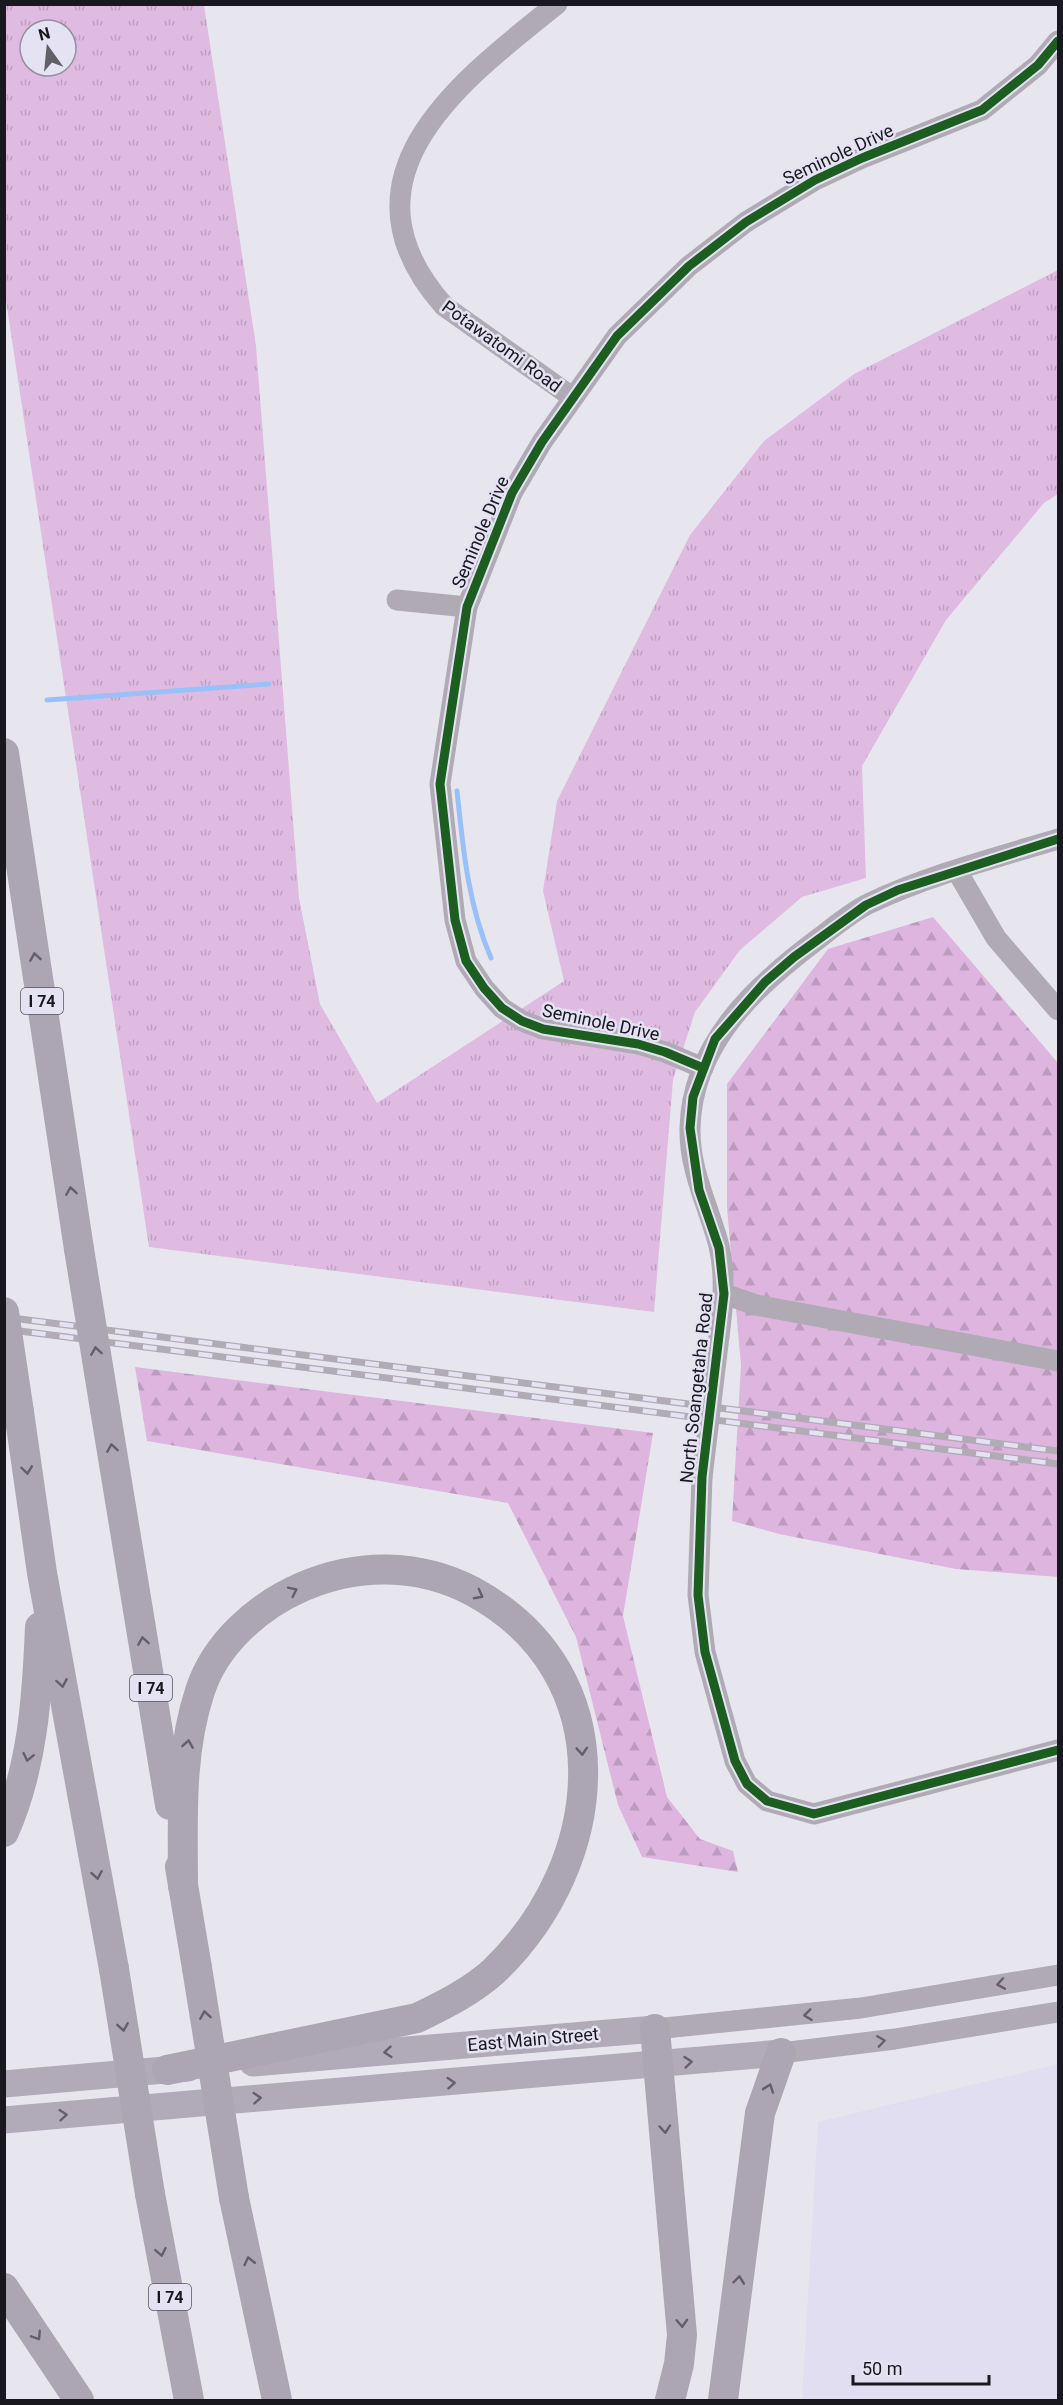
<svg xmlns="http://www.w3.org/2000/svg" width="1063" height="2405" font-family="Roboto,sans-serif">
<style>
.built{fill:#e0def0}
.grass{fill:url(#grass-tufts);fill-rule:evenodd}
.forest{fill:url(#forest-firs)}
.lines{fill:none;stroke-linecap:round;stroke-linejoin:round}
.stream{stroke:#99c1f8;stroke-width:5}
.minor{stroke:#b0aab5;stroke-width:21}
.major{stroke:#b1aab9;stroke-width:27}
.highway{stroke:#aca6b4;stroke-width:30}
.rail-casing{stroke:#b0abb5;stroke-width:7}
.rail{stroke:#e4e2f3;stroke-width:4.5;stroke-dasharray:14;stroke-linecap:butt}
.minor-bridge{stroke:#b0aab5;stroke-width:21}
.highway-bridge{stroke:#aca6b4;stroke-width:30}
.cycleway-casing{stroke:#e4e2f3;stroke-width:13}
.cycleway{stroke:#1b5e20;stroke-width:9}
.oneway{stroke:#625f69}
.oneway2{stroke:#64616a}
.oneway3{stroke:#65616c}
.labels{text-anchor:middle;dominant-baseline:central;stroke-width:5;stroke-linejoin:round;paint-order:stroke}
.shield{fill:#e4e2f3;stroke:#56555e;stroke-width:1.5}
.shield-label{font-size:16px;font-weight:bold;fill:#19181e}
.street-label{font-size:18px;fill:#19181e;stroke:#e4e2f3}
</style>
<defs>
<pattern id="grass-tufts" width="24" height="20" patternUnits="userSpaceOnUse" patternTransform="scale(1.5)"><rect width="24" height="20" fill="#dfbbe1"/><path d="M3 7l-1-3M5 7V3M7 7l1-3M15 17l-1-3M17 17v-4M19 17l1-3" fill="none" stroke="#bfa0c1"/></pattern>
<pattern id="forest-firs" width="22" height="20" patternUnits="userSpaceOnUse" patternTransform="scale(1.5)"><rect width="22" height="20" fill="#ddb5df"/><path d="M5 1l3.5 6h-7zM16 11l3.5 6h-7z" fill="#bd9bbf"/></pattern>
</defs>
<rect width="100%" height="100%" fill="#e7e6ef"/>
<polygon class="built" points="1058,2064 1058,2400 802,2400 818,2122"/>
<path class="grass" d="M 4,5 L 204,5 L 256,346 L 299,898 L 320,1004 L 377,1103 L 564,981 L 543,891 L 557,801 L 690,535 L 764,441 L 854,374 L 1058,270 L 1058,494 L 1044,503 L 946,620 L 862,766 L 866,878 L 802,897 L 740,950 L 695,1012 L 673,1080 L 654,1312 L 149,1247 L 5,294 ZM 30,30 L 66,30 L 66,66 L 30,66 Z"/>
<g class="forest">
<polygon points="933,917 1058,1063 1058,1577 956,1569 779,1534 732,1521 741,1365 727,1208 727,1084 828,949"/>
<polygon points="135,1367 653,1433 623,1616 667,1797 700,1839 733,1851 738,1872 642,1857 618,1805 576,1637 508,1503 147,1441"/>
</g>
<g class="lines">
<g class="stream">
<polyline points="47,700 269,684"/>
<path d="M 457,791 C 463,848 468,905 491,958"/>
</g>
<g class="minor">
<path d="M 557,4 C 459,82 331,178 444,306 L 572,397"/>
<polyline points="397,600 467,607"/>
<polyline points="957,871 996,938 1058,1010"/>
<polyline points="703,1068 665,1052 638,1044 543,1029 522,1021 502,1008 484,988 466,961 455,920 440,784 467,607 512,493 542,442 617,336 689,266 746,222 815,180 862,158 982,110 1038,65 1058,41"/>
<polyline points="724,1294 756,1305 1058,1361"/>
<path d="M 719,1336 C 723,1306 726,1276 719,1246 C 709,1207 689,1170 690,1128 C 692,1044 755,986 818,939 C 834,927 851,912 870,903 C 929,875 995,858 1058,839"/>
<polyline points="702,1477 698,1595 705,1652 735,1761 747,1784 767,1801 814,1814 1058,1750"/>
<polyline points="655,2029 861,2008 1058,1975"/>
<polyline points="781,2053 895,2039 1058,2012"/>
</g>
<g class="major">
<polyline points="253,2063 655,2029"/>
<polyline points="4,2084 188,2068"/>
<polyline points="4,2120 781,2053"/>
</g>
<g class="highway">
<polyline points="4,753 79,1249"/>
<polyline points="105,1409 170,1805"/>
<polyline points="19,1412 42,1573 114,1969"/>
<path d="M 4,1832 C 33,1766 37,1698 40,1627"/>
<polyline points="180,1867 197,1968"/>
<polyline points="655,2029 682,2335 679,2364 670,2400"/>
<path d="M 167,2070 L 417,2018 C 444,2005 472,1991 494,1971 C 608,1862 625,1673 472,1591 C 418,1563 357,1563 302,1587 C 258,1606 215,1644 200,1691 C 179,1754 183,1821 183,1886"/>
<polyline points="150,2194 189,2400"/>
<polyline points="234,2198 277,2400"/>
<polyline points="4,2288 79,2400"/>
<polyline points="723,2400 760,2113 781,2053"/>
</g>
<defs>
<g id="rail">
<polyline points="4,1317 1058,1451"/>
<polyline points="4,1329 1058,1464"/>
</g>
</defs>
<use href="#rail" class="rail-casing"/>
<use href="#rail" class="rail"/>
<polyline class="minor-bridge" points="702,1477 719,1336"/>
<g class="highway-bridge">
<polyline points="79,1249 105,1409"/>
<polyline points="4,1312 19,1412"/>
<polyline points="197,1968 234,2198"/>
<polyline points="114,1969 150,2194"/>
</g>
<defs>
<g id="cycleway">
<polyline points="1058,839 898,890 866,905 794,957 765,982 715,1039 693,1097 690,1128 699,1190 719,1248 724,1294 702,1477 698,1595 705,1652 735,1761 747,1784 767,1801 814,1814 1058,1750"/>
<polyline points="703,1068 665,1052 638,1044 543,1029 522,1021 502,1008 484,988 466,961 455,920 440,784 467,607 512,493 542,442 617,336 689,266 746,222 815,180 862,158 982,110 1038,65 1058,41"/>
</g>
</defs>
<use href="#cycleway" class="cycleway-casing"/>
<use href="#cycleway" class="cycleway"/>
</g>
<defs><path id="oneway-chevron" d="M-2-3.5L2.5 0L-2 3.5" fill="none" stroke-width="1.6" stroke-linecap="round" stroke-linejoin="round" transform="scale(1.5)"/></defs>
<g class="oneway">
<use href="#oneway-chevron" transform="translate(35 957) rotate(-99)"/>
<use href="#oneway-chevron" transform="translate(71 1191) rotate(-99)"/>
<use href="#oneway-chevron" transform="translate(96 1351) rotate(-99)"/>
<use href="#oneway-chevron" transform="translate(112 1448) rotate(-99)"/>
<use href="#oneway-chevron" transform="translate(27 1470) rotate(82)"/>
<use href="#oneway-chevron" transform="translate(293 1591) rotate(-26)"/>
<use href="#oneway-chevron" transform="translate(479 1595) rotate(28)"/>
<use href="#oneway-chevron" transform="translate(143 1641) rotate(-99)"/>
<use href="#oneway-chevron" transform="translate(62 1683) rotate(80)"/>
<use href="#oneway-chevron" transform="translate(188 1744) rotate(-81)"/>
<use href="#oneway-chevron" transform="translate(582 1751) rotate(86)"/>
<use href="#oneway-chevron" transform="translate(28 1757) rotate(102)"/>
<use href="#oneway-chevron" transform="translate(97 1875) rotate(80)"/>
<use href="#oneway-chevron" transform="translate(205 2015) rotate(-99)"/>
<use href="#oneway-chevron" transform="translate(123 2027) rotate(81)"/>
<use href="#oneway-chevron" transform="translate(769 2088) rotate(-71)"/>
<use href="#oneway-chevron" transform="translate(665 2129) rotate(85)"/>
<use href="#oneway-chevron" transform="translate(161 2252) rotate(79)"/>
<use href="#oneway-chevron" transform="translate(249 2261) rotate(-103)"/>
<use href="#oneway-chevron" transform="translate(739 2280) rotate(-83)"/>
<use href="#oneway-chevron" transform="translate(682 2323) rotate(87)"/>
<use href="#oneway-chevron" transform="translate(37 2336) rotate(57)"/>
</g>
<g class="oneway2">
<use href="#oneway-chevron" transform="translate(1001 1984) rotate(170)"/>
<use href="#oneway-chevron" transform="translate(808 2015) rotate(173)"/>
<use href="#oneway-chevron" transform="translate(881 2041) rotate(-8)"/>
</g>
<g class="oneway3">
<use href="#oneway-chevron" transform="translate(388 2052) rotate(175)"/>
<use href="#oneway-chevron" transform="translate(688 2062) rotate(-6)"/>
<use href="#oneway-chevron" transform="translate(451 2083) rotate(-4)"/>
<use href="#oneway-chevron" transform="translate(257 2098) rotate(-4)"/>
<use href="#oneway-chevron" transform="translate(63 2115) rotate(-5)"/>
</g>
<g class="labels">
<g class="shield">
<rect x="21" y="988" width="42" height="26" rx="4.5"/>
<rect x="130" y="1675" width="42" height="26" rx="4.5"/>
<rect x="149" y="2284" width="42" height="26" rx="4.5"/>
</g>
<g class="shield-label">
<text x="42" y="1001">I 74</text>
<text x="151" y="1688">I 74</text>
<text x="170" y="2297">I 74</text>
</g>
<g class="street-label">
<text transform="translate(838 154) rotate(-25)">Seminole Drive</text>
<text transform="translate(502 346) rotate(36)">Potawatomi Road</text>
<text transform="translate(480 532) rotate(-67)">Seminole Drive</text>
<text transform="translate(601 1022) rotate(12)">Seminole Drive</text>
<text transform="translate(696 1388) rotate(-84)">North Soangetaha Road</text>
<text transform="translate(533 2039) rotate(-5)">East Main Street</text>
</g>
</g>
<rect width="1063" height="2405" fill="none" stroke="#19181e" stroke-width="12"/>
<g transform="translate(48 48) rotate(345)"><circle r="28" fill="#e4e2f3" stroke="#93919e" stroke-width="1.5"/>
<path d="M0-4.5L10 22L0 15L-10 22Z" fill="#616067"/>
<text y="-9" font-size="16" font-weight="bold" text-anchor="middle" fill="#19181e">N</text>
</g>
<path d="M853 2375v9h136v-9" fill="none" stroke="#19181e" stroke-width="3"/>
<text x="862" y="2375" font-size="18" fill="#19181e" stroke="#e4e2f3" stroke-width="4.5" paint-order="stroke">50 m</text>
</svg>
